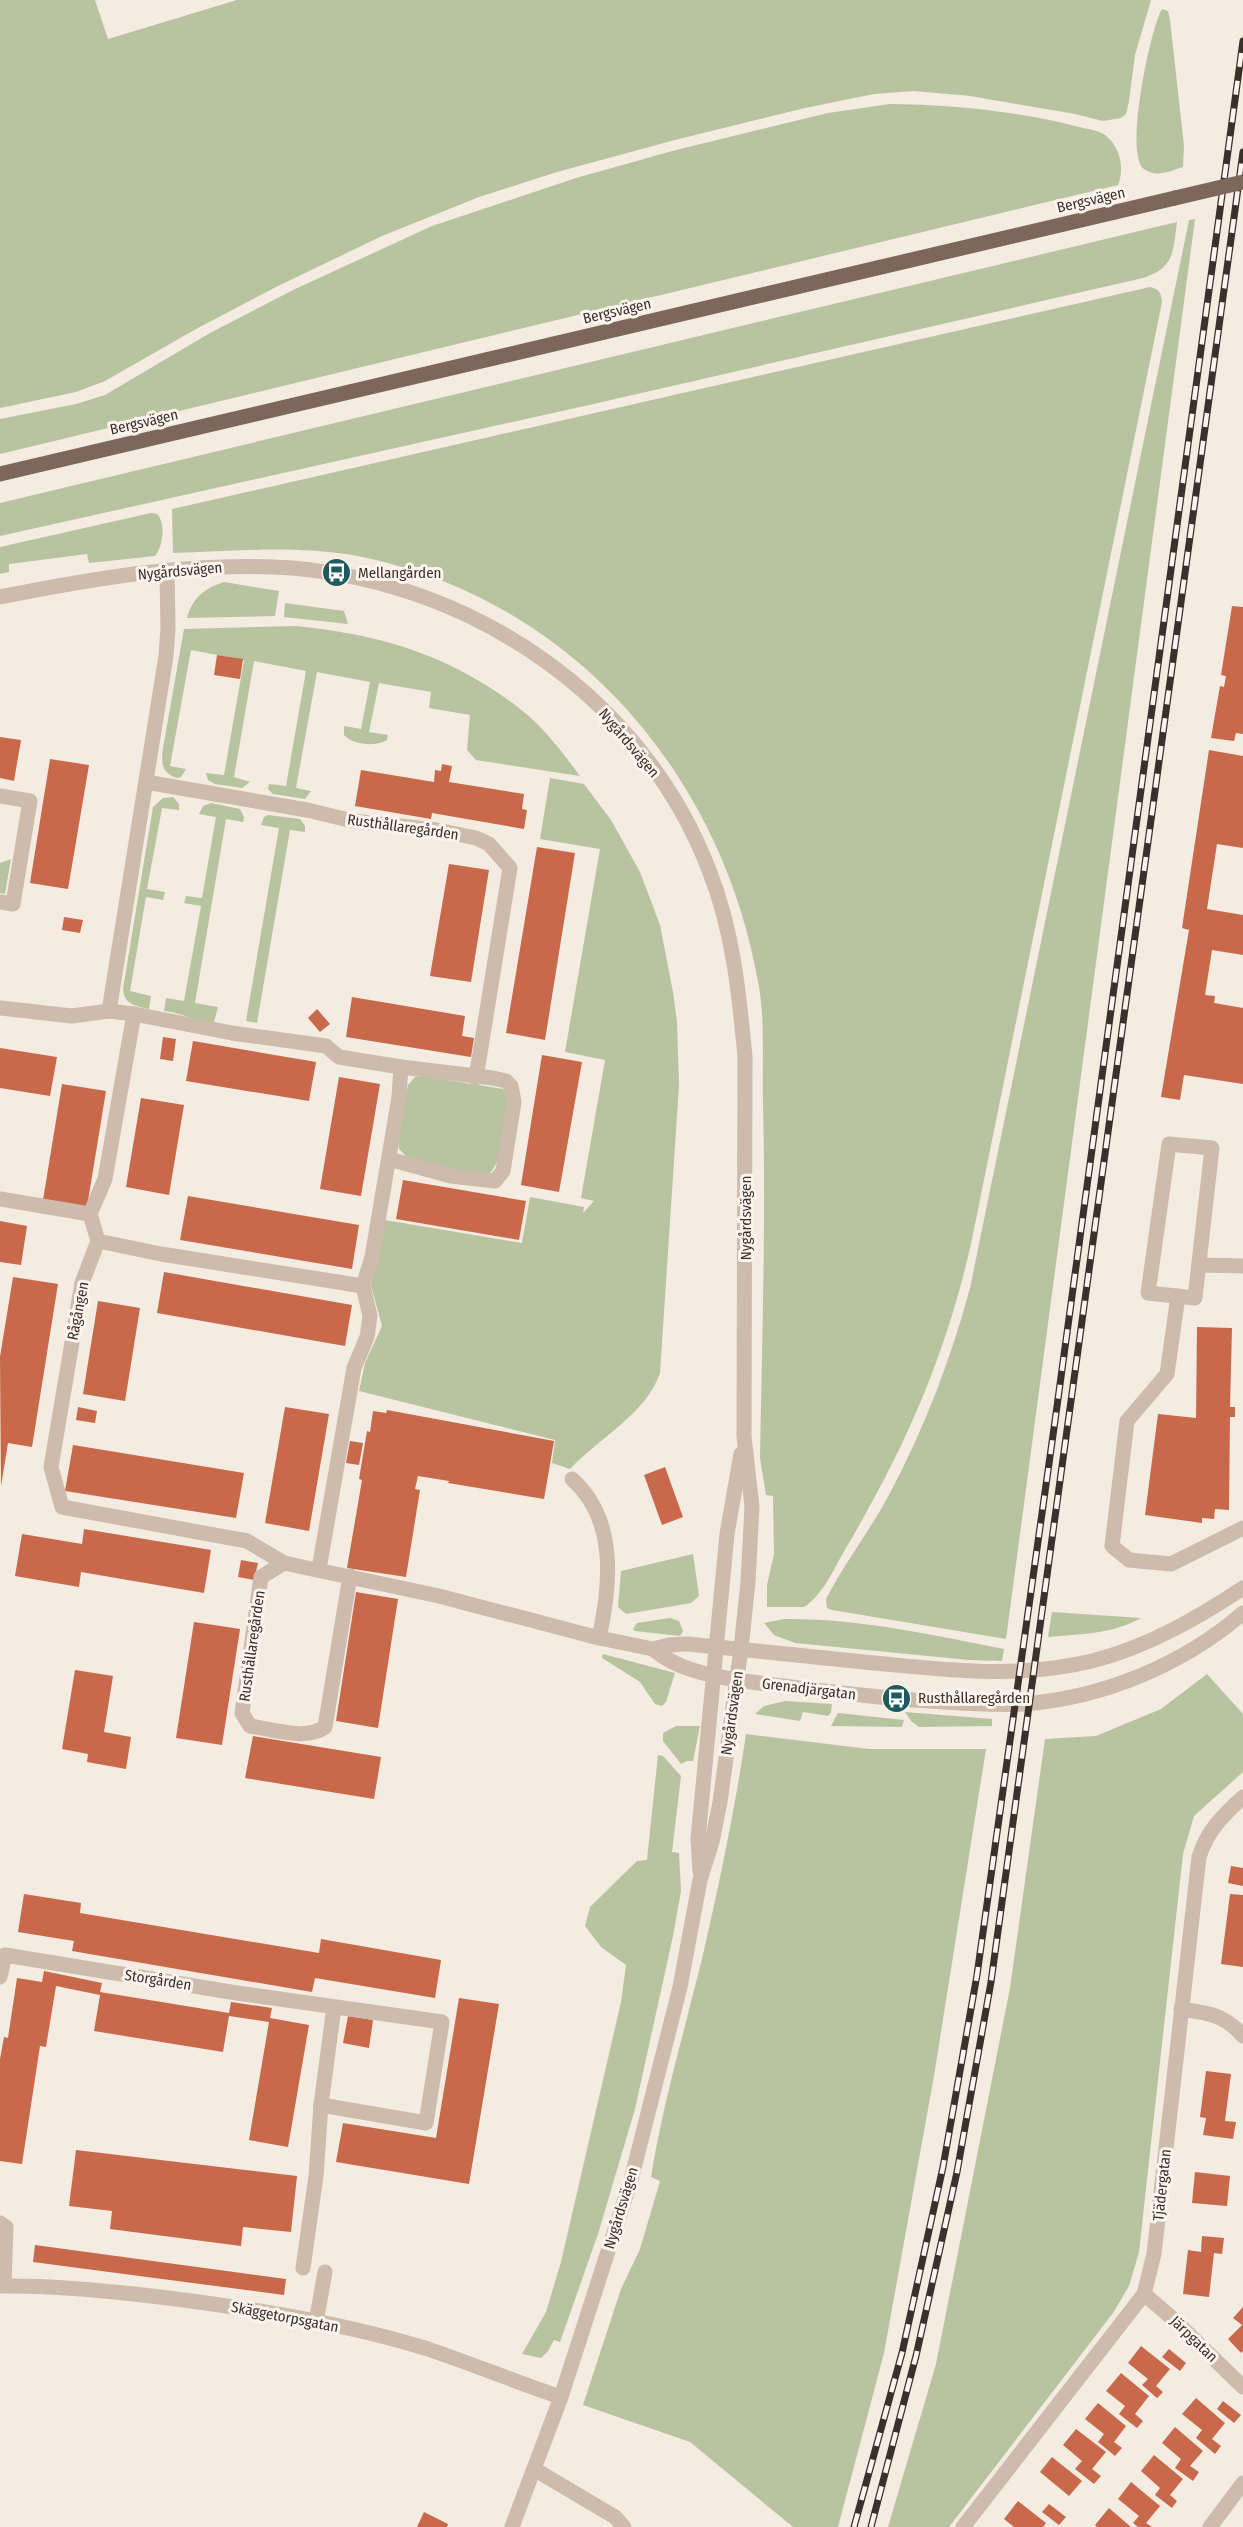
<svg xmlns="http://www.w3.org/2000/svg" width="1243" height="2527" font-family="'Fira Sans Condensed',sans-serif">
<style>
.green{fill:#b8c4a0}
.building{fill:#c8694b}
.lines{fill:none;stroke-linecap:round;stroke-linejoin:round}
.minor{stroke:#cdbbac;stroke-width:15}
.major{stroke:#7d675c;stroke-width:15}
.rail-casing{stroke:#3b302b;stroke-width:7}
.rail{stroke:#fbf5ee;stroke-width:4.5;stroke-dasharray:14;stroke-linecap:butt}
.major-bridge{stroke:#7d675c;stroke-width:15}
.labels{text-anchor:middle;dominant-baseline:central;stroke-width:6;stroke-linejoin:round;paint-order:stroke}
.street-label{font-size:15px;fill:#3b302b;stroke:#fbf5ee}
.poi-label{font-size:15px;fill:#3b302b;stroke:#fbf5ee;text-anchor:start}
</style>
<rect width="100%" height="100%" fill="#f4ebe1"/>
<g class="green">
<polygon points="0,0 95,0 108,39 237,0 1151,0 1135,55 1129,101 1126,114 1121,118 1103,121 1075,114 970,96 914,91 874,94 805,108 675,140 557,172 479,197 382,236 276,287 196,329 105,381 76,392 0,408"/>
<path d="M 1162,9 L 1168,11 L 1170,20 L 1184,146 L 1183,167 C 1170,171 1156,178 1144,169 C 1124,154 1150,30 1162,9 Z"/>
<path d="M 890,104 C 948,104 1023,112 1079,127 C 1087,129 1098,130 1105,135 C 1120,146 1125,168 1118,185 L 0,454 L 0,419 L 76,404 L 105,395 L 210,333 L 293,290 L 432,226 L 576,178 L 676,150 L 828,113 Z"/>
<path d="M 1195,219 L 1006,1639 L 832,1610 L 827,1608 L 826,1599 C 845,1562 871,1529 890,1493 C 924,1429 951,1359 970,1288 L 1189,220 Z"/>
<path d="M 1177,222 C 1173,251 1175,268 1143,278 L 589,405 L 0,536 L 0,503 Z"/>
<path d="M 1150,287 C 1159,289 1161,292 1162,302 L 971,1244 C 945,1358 905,1448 846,1548 C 834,1568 824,1594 804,1607 L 767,1607 L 767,1585 L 774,1554 L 773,1496 L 766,1495 L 760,1458 C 762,1339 766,1221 763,1103 C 762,1068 765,1021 759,987 C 724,780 580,607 372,559 C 306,544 239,551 173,553 L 172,509 Z"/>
<path d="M 151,513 L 157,514 C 166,523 163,547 155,556 L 89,563 L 87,554 L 9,564 L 9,572 L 0,574 L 0,547 Z"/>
<path d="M 224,582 L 279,591 L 275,616 L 187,618 C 192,598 205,588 224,582 Z"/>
<polygon points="285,603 344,611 348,624 284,617"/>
<path d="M 295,626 C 380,634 450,655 519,708 C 543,726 562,752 580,776 L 476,760 L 467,750 L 470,715 L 429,708 L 431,692 L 379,683 L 369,732 L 388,735 L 387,740 C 377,747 352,745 344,735 L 344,726 L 361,729 L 370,682 L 317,672 L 296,788 L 311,791 L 305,799 L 273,794 L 268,789 L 269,784 L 286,786 L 306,671 L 254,661 L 234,777 L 250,782 L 242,788 L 215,784 L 208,780 L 206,773 L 224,775 L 244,660 L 191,650 L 170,766 L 186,769 L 181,777 L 177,778 C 161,773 161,762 163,748 L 184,629 Z"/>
<path d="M 550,778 L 584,784 L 611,820 L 640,872 L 660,925 L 673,992 L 677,1022 L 679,1085 L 660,1373 C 646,1414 599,1438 570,1469 L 552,1463 L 555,1440 L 359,1391 L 365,1363 L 382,1326 L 371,1286 L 385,1220 L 522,1243 L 530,1197 L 584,1207 L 583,1213 L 594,1201 L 581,1198 L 605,1060 L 565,1052 L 600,849 L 540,839 Z"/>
<path d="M 173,797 L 179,804 L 179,810 L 162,808 L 147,889 L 165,892 L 163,900 L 146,897 L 130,991 L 151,996 L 149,1009 C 135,1006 124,1004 123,989 L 153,807 L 163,798 Z"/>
<path d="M 211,803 L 240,809 L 244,817 L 243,822 L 226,819 L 195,1003 L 218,1007 L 213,1026 C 196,1020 181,1013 164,1011 L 166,998 L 184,1001 L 201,906 L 184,903 L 186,896 L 202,898 L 216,817 L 199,814 L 203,806 Z"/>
<polygon points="268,815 300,819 305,826 305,832 290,830 257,1023 246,1021 279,828 261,825 264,817"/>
<polygon points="11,859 5,894 0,893 0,863"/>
<path d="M 422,1076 L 497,1088 L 503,1089 L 508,1095 C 505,1117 506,1163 487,1175 L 459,1171 L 406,1156 L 399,1149 L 398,1142 L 408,1085 L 415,1077 Z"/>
<polygon points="693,1554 699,1596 691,1603 626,1614 618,1607 621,1571"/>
<path d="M 1052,1612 L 1141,1618 C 1113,1634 1080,1634 1048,1637 Z"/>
<polygon points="670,1618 679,1621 683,1631 680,1636 635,1631 633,1629 637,1623"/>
<path d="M 784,1619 C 858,1618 932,1635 1004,1649 L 1002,1661 L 969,1660 L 795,1643 L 774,1635 L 764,1623 Z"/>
<polygon points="603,1654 675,1673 666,1702 662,1706 655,1704 640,1682 602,1658"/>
<polygon points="1207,1674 1243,1714 1243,1772 1194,1816 1183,1854 1139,2252 1129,2286 1113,2313 949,2527 888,2527 936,2364 1010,1988 1045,1739 1096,1736 1161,1709"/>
<polygon points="785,1701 832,1704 831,1712 828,1716 803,1712 800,1721 755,1714 764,1706"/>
<polygon points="905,1712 992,1719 992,1726 919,1727 911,1721"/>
<polygon points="838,1713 904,1720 902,1727 831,1726"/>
<polygon points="676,1726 700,1726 693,1761 687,1761 681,1764 663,1741 663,1733"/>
<path d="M 746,1734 L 869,1749 L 986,1749 L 934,2076 L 884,2353 L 838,2527 L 793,2527 L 690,2442 L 583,2405 L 621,2289 L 640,2249 L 660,2181 L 651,2177 C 663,2103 684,2032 702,1959 C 719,1885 735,1809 746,1734 Z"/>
<polygon points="658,1755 663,1756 681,1776 672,1852 679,1853 681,1891 673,1936 635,2109 598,2234 560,2342 554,2340 548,2351 541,2358 522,2354 546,2312 561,2262 621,2002 626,1965 601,1947 585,1926 590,1907 637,1861 647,1860"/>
</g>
<g class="building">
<polygon points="1232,606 1243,607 1243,734 1236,733 1234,741 1211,738 1220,686 1224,687 1226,676 1221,675"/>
<polygon points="217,655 243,659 240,679 214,675"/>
<polygon points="0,737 21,740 14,781 0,778"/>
<polygon points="1209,750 1243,756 1243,848 1217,844 1207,909 1243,915 1243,955 1212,950 1205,995 1215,996 1214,1003 1243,1008 1243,1084 1184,1075 1180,1100 1161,1097 1189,930 1182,928"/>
<polygon points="50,759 89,765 68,889 30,883"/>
<polygon points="442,764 452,766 449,782 524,794 522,809 527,810 524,829 432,813 431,819 355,806 361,770 434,782 435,770 441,771"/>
<polygon points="537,847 575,853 545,1040 506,1033"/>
<polygon points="449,864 489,870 471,982 430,976"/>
<polygon points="64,917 83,920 80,933 62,930"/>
<polygon points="352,997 465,1016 462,1036 474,1038 471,1057 346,1037"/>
<polygon points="317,1009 330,1024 320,1032 308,1018"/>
<polygon points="163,1037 176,1039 173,1061 160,1059"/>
<polygon points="193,1041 316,1062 309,1101 186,1081"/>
<polygon points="0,1048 57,1057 50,1096 0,1088"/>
<polygon points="542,1055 582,1062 559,1192 521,1185"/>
<polygon points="339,1077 380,1084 361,1196 320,1189"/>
<polygon points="62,1084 106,1091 87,1207 43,1200"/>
<polygon points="141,1098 184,1105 169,1195 126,1187"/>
<polygon points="403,1180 526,1201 519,1240 396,1219"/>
<polygon points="188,1196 359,1225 352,1269 180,1240"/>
<polygon points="0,1221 27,1226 21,1265 0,1262"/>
<polygon points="164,1272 352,1305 345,1346 157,1313"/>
<polygon points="13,1277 58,1284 32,1447 8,1443 1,1486 0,1357"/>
<polygon points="98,1301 140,1308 125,1401 83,1394"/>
<polygon points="1197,1327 1232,1328 1230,1407 1235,1407 1235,1417 1230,1417 1229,1510 1215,1509 1214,1519 1202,1518 1202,1523 1145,1515 1158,1414 1196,1418"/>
<polygon points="78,1407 97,1411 95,1423 76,1420"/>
<polygon points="285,1407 329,1414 309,1531 265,1523"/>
<polygon points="387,1410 554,1441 544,1499 448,1483 449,1481 418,1476 415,1489 420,1490 406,1577 347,1568 362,1480 359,1479 367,1431 370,1432 373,1411 386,1413"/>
<polygon points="350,1441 363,1443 359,1465 346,1463"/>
<polygon points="73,1445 244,1473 236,1518 65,1491"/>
<polygon points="665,1467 683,1517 662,1525 644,1475"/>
<polygon points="84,1529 211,1550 204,1593 81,1572 79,1587 15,1576 22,1534 82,1544"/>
<polygon points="241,1560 258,1563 254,1580 238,1577"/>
<polygon points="356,1592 398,1599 378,1728 336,1721"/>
<polygon points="194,1622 240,1629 222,1745 176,1738"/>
<polygon points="75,1670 113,1676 104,1732 131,1737 126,1769 87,1762 88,1754 62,1749"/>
<polygon points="253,1736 381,1757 374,1799 245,1778"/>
<polygon points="1231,1866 1243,1868 1243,1886 1228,1883"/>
<polygon points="24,1894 81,1903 80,1913 319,1953 321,1939 441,1960 435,1998 315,1978 312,1992 72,1951 74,1941 18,1932"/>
<polygon points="1230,1894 1243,1895 1243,1967 1221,1964"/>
<polygon points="44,1971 102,1983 100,1992 229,2013 231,2002 272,2008 270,2018 309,2025 288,2147 249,2140 269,2022 229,2016 223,2052 94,2031 100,1995 56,1986 46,2047 40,2046 22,2164 0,2161 0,2059 4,2037 8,2038 17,1978 42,1982"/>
<polygon points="459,1998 499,2004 469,2184 336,2162 343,2123 436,2138"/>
<polygon points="348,2016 373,2020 369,2048 343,2043"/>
<polygon points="1206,2071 1231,2074 1225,2121 1236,2122 1233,2139 1203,2135 1206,2118 1200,2117"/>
<polygon points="76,2150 297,2176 291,2232 243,2227 241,2246 110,2229 112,2211 69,2206"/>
<polygon points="1195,2172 1230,2176 1227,2206 1192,2203"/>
<polygon points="1202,2236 1224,2238 1222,2254 1214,2253 1209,2297 1183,2294 1188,2250 1201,2252"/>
<polygon points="35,2245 286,2279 284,2295 33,2262"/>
<polygon points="1243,2307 1243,2351 1241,2353 1228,2339 1242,2325 1233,2318"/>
<polygon points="1141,2346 1170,2369 1156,2386 1163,2392 1157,2398 1142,2385 1148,2379 1128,2363"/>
<polygon points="1169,2349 1186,2363 1180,2371 1162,2357"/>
<polygon points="1121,2373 1149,2396 1135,2414 1143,2421 1137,2428 1119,2414 1125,2406 1106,2391"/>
<polygon points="1196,2398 1225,2423 1212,2439 1221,2446 1215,2454 1196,2438 1202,2430 1182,2414"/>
<polygon points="1223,2401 1241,2415 1234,2423 1217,2409"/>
<polygon points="1098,2403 1126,2426 1114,2442 1122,2448 1115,2456 1098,2442 1104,2434 1085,2419"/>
<polygon points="1175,2427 1203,2451 1190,2466 1199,2472 1193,2481 1175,2468 1181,2459 1162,2443"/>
<polygon points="1076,2429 1106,2452 1092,2469 1101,2476 1094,2484 1075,2469 1082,2461 1063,2445"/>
<polygon points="1154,2455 1183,2479 1170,2495 1177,2501 1172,2508 1155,2495 1160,2488 1141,2471"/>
<polygon points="1052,2457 1082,2481 1069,2496 1040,2472"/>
<polygon points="1131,2482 1160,2506 1146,2523 1152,2527 1138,2527 1133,2523 1139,2516 1118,2499"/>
<polygon points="1018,2501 1046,2523 1043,2527 1014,2527 1004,2519"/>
<polygon points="1049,2504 1066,2517 1059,2525 1042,2512"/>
<polygon points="1109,2508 1131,2527 1097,2527 1095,2525"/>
<polygon points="424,2512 448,2524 447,2527 417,2527"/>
</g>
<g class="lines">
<g class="minor">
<path d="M 0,597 C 95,578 195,561 292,568 C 474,583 643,698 709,870 C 733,930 739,993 745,1057 L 744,1436 L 752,1507 L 748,1582 L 741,1649 L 720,1802 L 712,1842 L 700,1880 L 680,1987 L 631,2180 L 561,2397 L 512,2527"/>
<polyline points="146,782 307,810 353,821 437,830 476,838 489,844 510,868 476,1078"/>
<polyline points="0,796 30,801 13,904 0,902"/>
<polyline points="0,1008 72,1016 109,1011 134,1014 232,1033 326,1046 339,1057 401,1067"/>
<polyline points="109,1011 166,656 168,628 167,572"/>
<polyline points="134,1014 105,1179 90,1214 98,1241 82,1283 51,1467 62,1507 247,1541 284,1563"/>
<polygon points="1169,1144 1212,1148 1195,1298 1148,1293"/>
<polyline points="0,1199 90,1214"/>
<polyline points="98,1241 161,1254 363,1286"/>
<polyline points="1199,1265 1243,1266"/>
<polyline points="1178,1296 1167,1374 1127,1421 1112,1546 1129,1560 1171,1564 1243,1528"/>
<path d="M 572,1479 C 617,1519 611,1584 599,1638"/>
<polyline points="319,1569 354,1368 367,1337 370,1316 363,1286 372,1257 399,1097 401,1067 493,1078 506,1081 511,1086 514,1102 503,1171 495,1181 451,1176 389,1159"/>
<path d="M 350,1576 L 325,1727 C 305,1741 273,1729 250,1726 L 242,1713 L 261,1577 L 284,1563 L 439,1596 L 599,1638 L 653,1649 L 669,1645 L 688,1644 C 750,1650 812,1657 874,1663 C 949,1670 1017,1679 1092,1661 C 1147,1647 1196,1619 1243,1588"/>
<path d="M 653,1649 C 676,1669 708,1675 737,1680 C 796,1688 855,1695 914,1700 C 950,1702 987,1706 1023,1704 C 1103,1698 1183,1665 1243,1613"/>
<polyline points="700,1871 698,1839 727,1534 741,1454"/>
<polyline points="0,1977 5,1955 237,1993 442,2022 426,2123 321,2105 334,2007"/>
<path d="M 1181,2009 C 1208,2013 1224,2014 1243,2036"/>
<polyline points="0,2223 6,2227 4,2285"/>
<polyline points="303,2268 316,2176 321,2105"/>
<path d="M 0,2286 C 56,2285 113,2291 168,2298 C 255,2309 344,2323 428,2349 C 472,2364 516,2382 561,2397"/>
<polyline points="1144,2294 1172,2318 1243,2387"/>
<polyline points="316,2322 325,2272"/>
<polyline points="534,2469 615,2517 624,2527"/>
<path d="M 963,2527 L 1144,2294 L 1154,2254 L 1199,1857 C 1207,1831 1223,1815 1243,1797"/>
<polyline points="1210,2527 1243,2483"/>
</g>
<polyline class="major" points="0,474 1175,198"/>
<defs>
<g id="rail">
<polyline points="854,2527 902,2353 943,2167 977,1975 1055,1421 1243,41"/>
<polyline points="871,2527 916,2356 957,2172 991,1982 1243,152"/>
</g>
</defs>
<use href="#rail" class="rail-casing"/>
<use href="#rail" class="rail"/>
<polyline class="major-bridge" points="1175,198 1243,182"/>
</g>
<defs>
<symbol id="bus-disc" viewBox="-11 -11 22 22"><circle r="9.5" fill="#1f5a5e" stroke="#fbf5ee"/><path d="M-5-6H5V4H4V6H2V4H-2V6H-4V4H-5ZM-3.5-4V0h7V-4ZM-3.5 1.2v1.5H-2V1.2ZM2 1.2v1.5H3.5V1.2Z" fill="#fff"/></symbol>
</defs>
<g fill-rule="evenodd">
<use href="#bus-disc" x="320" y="556" width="33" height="33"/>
<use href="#bus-disc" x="880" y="1682" width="33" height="33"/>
</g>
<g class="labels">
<g class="street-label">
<text transform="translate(1091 200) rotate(-13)">Bergsvägen</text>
<text transform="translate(617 311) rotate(-13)">Bergsvägen</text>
<text transform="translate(144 422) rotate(-13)">Bergsvägen</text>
<text transform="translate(180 571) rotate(-5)">Nygårdsvägen</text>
<text transform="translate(629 743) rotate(50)">Nygårdsvägen</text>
<text transform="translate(403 827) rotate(8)">Rusthållaregården</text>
<text transform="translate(746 1218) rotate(-90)">Nygårdsvägen</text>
<text transform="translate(78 1311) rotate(-79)">Rågången</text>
<text transform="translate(252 1646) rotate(-82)">Rusthållaregården</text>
<text transform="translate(809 1689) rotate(7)">Grenadjärgatan</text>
<text transform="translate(732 1713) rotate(-82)">Nygårdsvägen</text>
<text transform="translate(158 1980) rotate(9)">Storgården</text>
<text transform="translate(1162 2185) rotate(-84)">Tjädergatan</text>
<text transform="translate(621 2208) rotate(-73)">Nygårdsvägen</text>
<text transform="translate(285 2317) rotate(11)">Skäggetorpsgatan</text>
<text transform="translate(1194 2339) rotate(44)">Järpgatan</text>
</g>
<g class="poi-label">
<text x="358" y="573">Mellangården</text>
<text x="918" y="1698">Rusthållaregården</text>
</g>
</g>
</svg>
